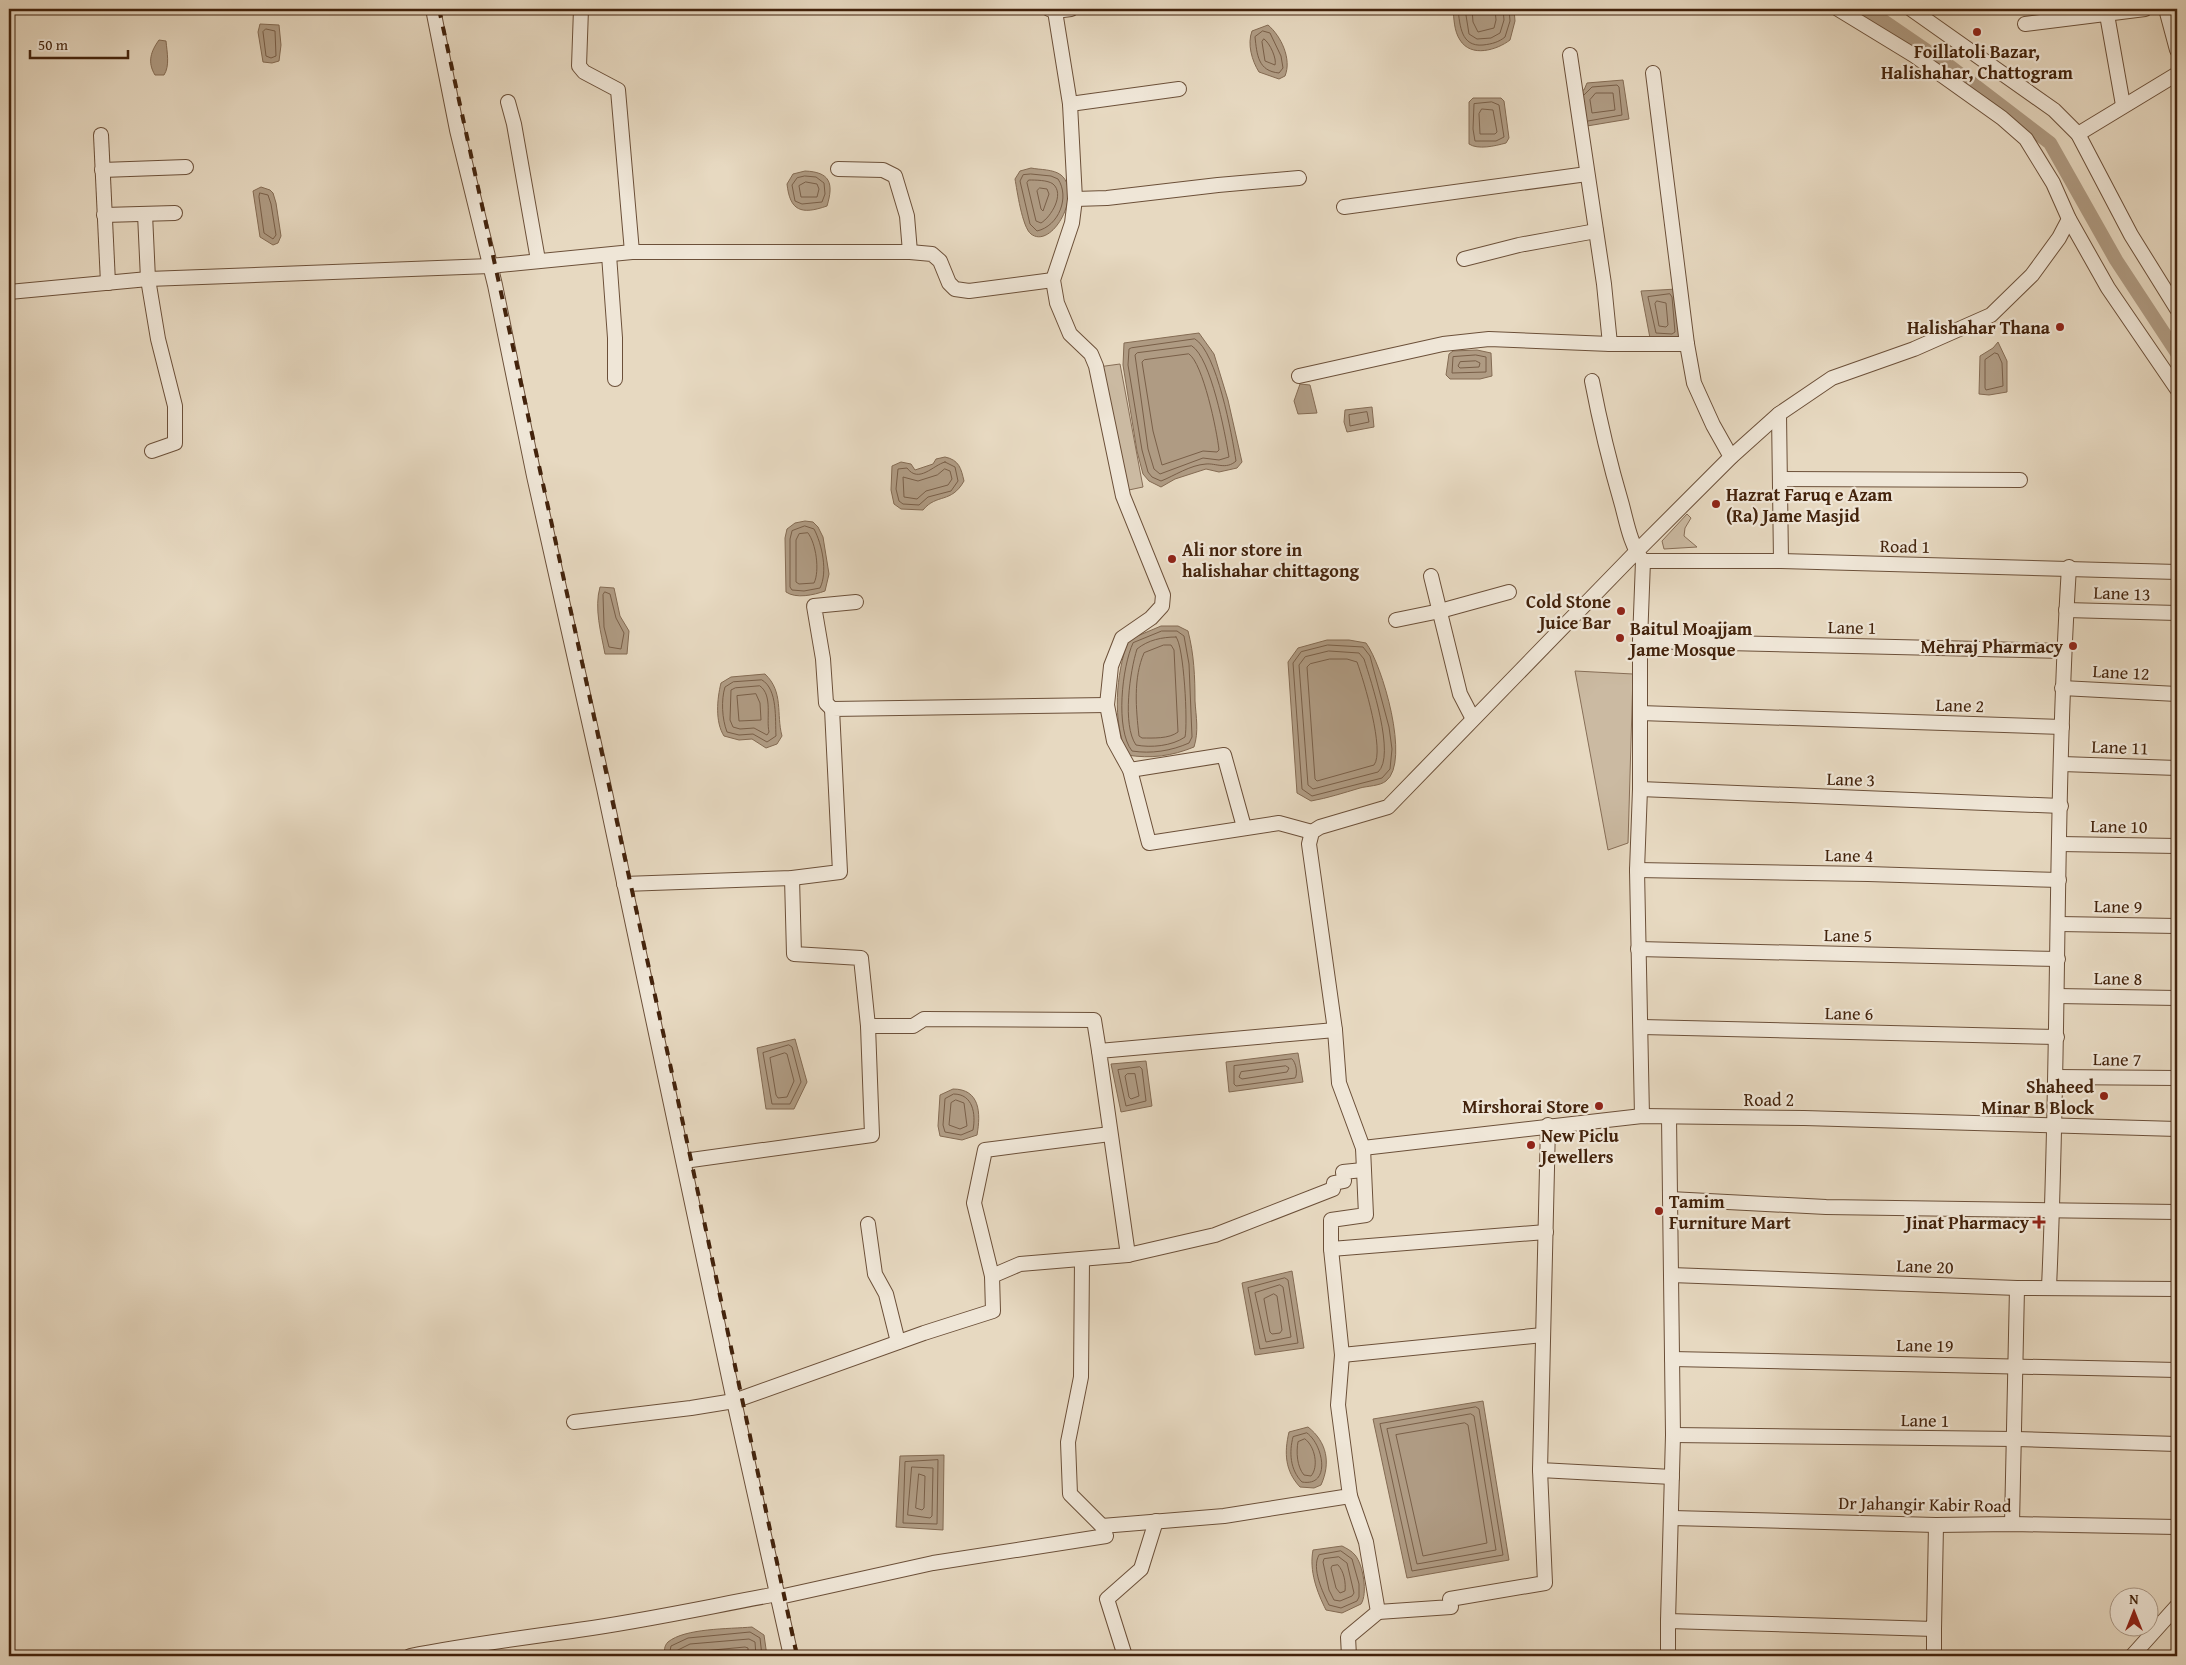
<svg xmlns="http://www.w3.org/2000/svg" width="2186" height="1665" font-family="'Gentium Book Plus',serif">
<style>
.green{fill:#cbbaa2;stroke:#876e57}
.water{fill:#af9b83;stroke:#846b53}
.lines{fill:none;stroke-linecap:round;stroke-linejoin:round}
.shore{stroke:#795f48;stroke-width:1}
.canal{stroke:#af9b83;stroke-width:14}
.minor-casing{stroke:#6c5039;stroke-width:16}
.minor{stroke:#efe6d7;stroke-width:14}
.rail{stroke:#43230c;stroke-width:4;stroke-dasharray:9 9;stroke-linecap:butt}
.poi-dot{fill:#8f2418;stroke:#efe6d7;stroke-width:2}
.labels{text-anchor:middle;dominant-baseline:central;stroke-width:4.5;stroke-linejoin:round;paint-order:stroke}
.poi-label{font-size:18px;font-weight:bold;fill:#43230c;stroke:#efe6d7;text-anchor:end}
.street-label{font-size:18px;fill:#43230c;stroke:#efe6d7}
</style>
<rect width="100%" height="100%" fill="#e7d9c1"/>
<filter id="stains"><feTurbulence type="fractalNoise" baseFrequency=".004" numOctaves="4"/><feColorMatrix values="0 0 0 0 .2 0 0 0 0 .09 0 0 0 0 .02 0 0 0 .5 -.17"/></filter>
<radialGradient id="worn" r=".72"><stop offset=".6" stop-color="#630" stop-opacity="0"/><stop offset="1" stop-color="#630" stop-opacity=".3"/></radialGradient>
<g class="green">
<polygon points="1120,364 1143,487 1124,491 1098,367"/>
<polygon points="1687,514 1691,518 1685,528 1684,536 1697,547 1664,549 1662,541"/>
<polygon points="1575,671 1633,674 1628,843 1608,850"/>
</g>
<g class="water">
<path d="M 1453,9 L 1514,9 L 1515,21 L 1510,40 C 1497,50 1471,58 1460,40 C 1454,31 1454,19 1453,9 Z"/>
<polygon points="260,24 279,25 281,45 279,61 272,63 263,62 258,32"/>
<path d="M 1268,25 C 1281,36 1292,59 1285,76 L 1279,79 L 1259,72 C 1252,61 1247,44 1252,31 Z"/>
<path d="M 159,40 L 166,41 C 167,52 170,66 164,75 L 155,75 C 147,62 151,51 159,40 Z"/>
<polygon points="1623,80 1629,119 1581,127 1577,90 1584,90 1587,83"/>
<path d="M 1473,98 L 1501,98 L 1504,101 L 1509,138 L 1506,143 C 1495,146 1478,150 1469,144 L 1469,102 Z"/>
<path d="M 1031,168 C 1041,170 1053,169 1061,175 C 1083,193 1052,250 1031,234 C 1022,227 1017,190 1015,179 L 1020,171 Z"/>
<path d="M 805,171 C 830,172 834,183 827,206 C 801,215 790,211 787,184 L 793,174 Z"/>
<polygon points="261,187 270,190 273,193 276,203 281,236 278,243 273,245 260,237 253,191"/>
<polygon points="1677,289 1680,339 1650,338 1641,291"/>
<polygon points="1199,333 1214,354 1228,400 1242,462 1237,468 1219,472 1206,469 1175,479 1161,487 1149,481 1143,474 1137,451 1123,365 1124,343"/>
<polygon points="1998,342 2007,361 2007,392 1989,395 1979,394 1980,356 1993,348"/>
<polygon points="1477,350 1491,353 1492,376 1480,379 1450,379 1446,375 1449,354 1453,351"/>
<polygon points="1300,384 1310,385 1317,413 1298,414 1294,401"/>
<polygon points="1372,407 1374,427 1347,432 1344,422 1345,410"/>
<path d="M 945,457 C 959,460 961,468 964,481 C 951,504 937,493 923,510 L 901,509 L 894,504 L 891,490 L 892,466 L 901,462 L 911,464 L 915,470 L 933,464 L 936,459 Z"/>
<path d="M 805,521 L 813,522 L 818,527 L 823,537 L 829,574 L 825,591 C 814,595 796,599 786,592 L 785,538 L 787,529 L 795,523 Z"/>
<path d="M 600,587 L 614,588 L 620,616 L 629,631 L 627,654 L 605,654 C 601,633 594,608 600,587 Z"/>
<path d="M 1161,626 L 1178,626 L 1188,631 C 1194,654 1195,677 1195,701 C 1196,717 1199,731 1194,747 C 1172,756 1151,759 1127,755 C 1112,719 1116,676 1128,640 Z"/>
<path d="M 1327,640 L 1349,640 L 1366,643 C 1382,664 1411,762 1386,781 C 1380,786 1367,786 1360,788 C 1343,793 1328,798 1311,801 L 1297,793 L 1288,662 L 1298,648 Z"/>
<path d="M 765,674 C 784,692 776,714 782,736 L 777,744 L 766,748 L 752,739 L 739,740 L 724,736 C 715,722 717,699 721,683 L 731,677 Z"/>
<polygon points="795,1039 807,1082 794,1109 766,1109 757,1048"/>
<polygon points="1298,1053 1303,1082 1229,1092 1226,1062"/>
<polygon points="1146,1061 1152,1106 1121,1112 1111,1064"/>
<path d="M 953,1089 C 980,1089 981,1113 977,1135 L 962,1140 L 940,1136 L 938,1126 L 940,1095 Z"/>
<polygon points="1292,1271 1304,1348 1255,1355 1242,1283"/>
<polygon points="1483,1401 1509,1560 1407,1578 1373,1419"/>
<path d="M 1308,1427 C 1327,1442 1331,1463 1321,1485 L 1314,1488 L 1300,1487 C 1285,1471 1284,1453 1289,1432 Z"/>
<polygon points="944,1455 943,1530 896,1527 900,1456"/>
<path d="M 1342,1546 C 1346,1548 1352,1551 1355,1555 C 1363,1564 1368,1594 1361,1604 L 1342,1613 L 1326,1610 C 1317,1592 1309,1571 1313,1550 Z"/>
<path d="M 752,1627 L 764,1635 L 767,1656 L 665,1656 C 664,1651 664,1646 668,1642 C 685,1628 729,1629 752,1627 Z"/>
</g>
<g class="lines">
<g class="shore">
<path d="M 1458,9 C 1460,26 1461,47 1483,45 C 1492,44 1499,42 1505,37 L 1510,21 L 1509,9"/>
<polyline points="1465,9 1469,34 1477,39 1491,38 1500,33 1504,20 1503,9"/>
<polyline points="1472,9 1473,22 1478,32 1494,28 1496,20 1495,9"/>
<polygon points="266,29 275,31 276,56 271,58 266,56 263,32"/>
<path d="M 1263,31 L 1270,33 L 1281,56 L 1283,68 L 1279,73 C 1258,71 1257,55 1255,37 Z"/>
<path d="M 1264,39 C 1270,43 1277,59 1275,65 L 1265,61 L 1262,42 Z"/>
<polygon points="1596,93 1613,93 1615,110 1592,113 1590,100"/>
<polyline points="1584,95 1592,87 1617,85 1619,87 1622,115 1588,121"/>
<polygon points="1492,102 1499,105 1504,137 1496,141 1475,141 1473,129 1474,104"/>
<polygon points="1482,109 1493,110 1497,132 1495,134 1480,134 1479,114"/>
<path d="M 1031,174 L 1051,176 L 1058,179 C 1070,197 1059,226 1037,231 L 1030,224 L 1020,181 L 1023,175 Z"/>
<polygon points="805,176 816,177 824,183 825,194 822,202 802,204 795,201 792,185 797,178"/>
<path d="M 1029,180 C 1035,180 1048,180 1053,184 C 1065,194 1051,217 1041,223 L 1036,221 L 1027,183 Z"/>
<polygon points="806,182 817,184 819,189 817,197 801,197 799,186"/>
<polygon points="1040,188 1047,189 1049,194 1043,211 1041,209 1037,191"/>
<polygon points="260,193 268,195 271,204 276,235 273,239 264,233 259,197"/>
<polygon points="1670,294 1672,297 1675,332 1672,334 1656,333 1648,297"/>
<polygon points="1657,301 1666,303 1668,325 1666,327 1659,326 1655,304"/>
<path d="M 1195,339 C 1217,352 1232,435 1236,461 C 1226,470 1216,463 1206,464 C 1190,465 1174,476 1161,481 L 1152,477 L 1148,472 L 1142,450 L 1128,365 L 1129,349 L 1131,348 Z"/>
<path d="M 1192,346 C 1211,358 1225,433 1229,457 L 1219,460 L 1203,458 L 1160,474 L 1154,469 L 1148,449 L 1135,355 L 1137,353 Z"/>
<polygon points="1995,353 1998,354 2002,363 2003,386 1986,390 1985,388 1985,360"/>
<path d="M 1189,354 C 1203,363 1217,431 1219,450 L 1217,452 L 1203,451 L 1162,465 L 1153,431 L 1142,362 L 1144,360 Z"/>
<polygon points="1476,355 1486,357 1486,372 1452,373 1453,357"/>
<polygon points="1476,361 1480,363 1479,367 1460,368 1458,366 1460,362"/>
<polygon points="1367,412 1369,422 1350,426 1349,415"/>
<path d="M 945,462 L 955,467 L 958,481 L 951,491 L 928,497 L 919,505 L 903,504 L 899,501 L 896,489 L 898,469 L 907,468 C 919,484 933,465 945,462 Z"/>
<polygon points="945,469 950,471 952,479 948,485 926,491 917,499 904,497 903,477 918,481 937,475"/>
<path d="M 805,526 L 814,529 C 822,544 828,572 820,588 L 804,591 L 792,590 L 790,587 L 790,539 L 792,531 Z"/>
<path d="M 808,533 C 816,543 820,571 814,583 L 799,584 L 796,582 L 796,540 L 799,534 Z"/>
<polygon points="605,592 610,594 616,618 624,633 621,649 609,647 604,627 603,595"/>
<path d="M 1162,631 L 1177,631 L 1184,636 L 1189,664 L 1192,737 L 1189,743 C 1171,751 1151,754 1132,751 C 1115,729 1122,667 1133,643 Z"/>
<path d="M 1176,637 C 1184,645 1188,724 1185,737 C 1172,746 1151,748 1136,745 C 1122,725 1130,671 1137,649 C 1148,640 1162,637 1176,637 Z"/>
<path d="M 1164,645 L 1171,645 L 1174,650 L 1178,732 C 1169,739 1153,738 1142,738 L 1139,736 C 1136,709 1133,678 1144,653 Z"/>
<polygon points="1328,645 1363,647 1370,656 1389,727 1392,749 1390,769 1382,778 1312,796 1302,789 1293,663 1301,652"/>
<path d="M 1329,651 L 1359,653 L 1364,659 C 1371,681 1396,756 1378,772 L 1313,789 L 1308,785 L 1299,665 L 1305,657 Z"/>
<path d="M 1330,659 L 1347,659 L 1357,662 C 1364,681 1385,751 1374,765 L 1317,781 L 1315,779 L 1307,667 L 1310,664 Z"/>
<path d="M 762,680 C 778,689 775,720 776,736 L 767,742 L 753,734 L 739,735 L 727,732 C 722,719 721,700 725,687 L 733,682 Z"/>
<path d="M 760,686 C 773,695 766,719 769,732 L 767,735 L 754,728 L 740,729 L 733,727 L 730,720 L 731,690 L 735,688 Z"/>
<polygon points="756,694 760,703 761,720 739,721 737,696"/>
<polygon points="789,1045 792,1047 801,1082 790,1104 772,1104 763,1053"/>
<polygon points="785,1053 787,1054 794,1081 787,1097 778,1098 776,1095 770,1058"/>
<path d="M 1292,1059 C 1296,1062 1298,1074 1295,1078 L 1236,1086 L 1234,1084 L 1234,1066 Z"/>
<polygon points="1286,1066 1289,1068 1287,1072 1242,1079 1239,1077 1241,1072"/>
<polygon points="1140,1067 1142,1069 1146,1101 1126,1106 1118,1070"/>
<polygon points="1135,1074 1139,1096 1131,1099 1129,1097 1125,1076 1127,1074"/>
<path d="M 954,1094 C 973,1094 976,1114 973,1130 L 961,1135 L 945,1132 L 943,1125 L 945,1099 Z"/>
<polygon points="956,1100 964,1103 967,1126 960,1129 949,1125 951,1103"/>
<polygon points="1285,1278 1288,1280 1298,1343 1260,1349 1248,1288"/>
<polygon points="1280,1285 1283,1287 1291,1337 1266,1342 1255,1293"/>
<polygon points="1274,1294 1277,1296 1282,1330 1280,1333 1272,1334 1270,1332 1264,1299"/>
<polygon points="1476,1407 1479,1409 1503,1555 1412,1571 1380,1424"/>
<polygon points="1471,1414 1474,1416 1496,1550 1417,1564 1387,1429"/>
<polygon points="1465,1423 1468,1425 1487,1543 1423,1556 1396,1435"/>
<path d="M 1307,1433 C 1323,1444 1332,1487 1302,1482 C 1290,1470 1289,1452 1293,1437 Z"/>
<path d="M 1305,1439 C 1315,1446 1319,1467 1311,1476 L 1304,1475 C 1297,1467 1296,1452 1298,1442 Z"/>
<polygon points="938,1460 937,1524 903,1523 905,1462"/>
<polygon points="912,1467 933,1468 932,1516 930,1518 908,1515"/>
<polygon points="919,1474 925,1476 924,1508 922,1510 916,1508"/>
<path d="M 1341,1551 L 1352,1559 L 1359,1584 L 1359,1597 L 1357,1601 L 1341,1608 L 1329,1605 C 1323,1593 1311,1568 1319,1555 Z"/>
<polygon points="1339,1557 1347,1563 1354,1593 1352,1596 1340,1601 1334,1600 1329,1590 1323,1562 1324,1559"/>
<path d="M 1338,1565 C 1344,1571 1346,1583 1345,1591 L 1340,1593 L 1336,1588 L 1331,1568 L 1332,1566 Z"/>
<polyline points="669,1656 671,1646 688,1638 750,1632 760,1638 762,1656"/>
<polyline points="676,1656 676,1651 690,1644 749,1639 755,1642 756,1656"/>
<polyline points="683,1656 692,1652 745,1647 748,1648 748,1656"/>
</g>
<polyline class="canal" points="1866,9 1952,68 2050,143 2116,260 2177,353"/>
<defs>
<g id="minor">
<polyline points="433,9 457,130 495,285 534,476 604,788 734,1401 791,1656"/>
<polyline points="581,9 579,66 584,72 618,90 632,252"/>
<polyline points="1049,9 1055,11 1071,9"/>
<polyline points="1838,9 1915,56 2002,118 2026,139 2053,183 2069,219 2108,288 2177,389"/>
<polyline points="1911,9 2054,110 2078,134 2131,235 2177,309"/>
<polyline points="2106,9 2123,105"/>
<polyline points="2166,9 2177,50"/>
<polyline points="1055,11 1070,104 1075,199 1072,223 1053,280 1057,303 1070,334 1091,354 1096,366 1123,496 1163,595 1162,606 1151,618 1122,638 1111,666 1107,705 1114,741 1130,770 1149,843 1279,823 1312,832"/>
<polyline points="2025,24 2145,9"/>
<polyline points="1570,55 1604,284 1610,344"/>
<polyline points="1653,73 1687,344 1694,383 1713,425 1731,457"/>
<polyline points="508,102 514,124 538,260"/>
<polyline points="1070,104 1179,89"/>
<polyline points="2078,134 2177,74"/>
<polyline points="101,135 108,283"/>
<polyline points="838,169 883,170 895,176 907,216 910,252"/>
<polyline points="102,170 186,167"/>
<polyline points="1075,199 1107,198 1218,185 1299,178"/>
<polyline points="1344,207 1587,174"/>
<polyline points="145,214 148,279 158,339 175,406 175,443 152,451"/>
<polyline points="104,215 175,213"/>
<polyline points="609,255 615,338 615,379"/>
<polyline points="1464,259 1519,245 1596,231"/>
<polyline points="9,292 148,279 490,266 632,252 910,252 932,254 940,261 949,283 955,289 969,291 1053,280"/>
<polyline points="1299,376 1443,344 1489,339 1610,344 1687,344"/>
<path d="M 1592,381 C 1600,423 1610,464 1622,505 C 1627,524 1631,546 1643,561 L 1781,561 L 2177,572"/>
<polyline points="1779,414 1781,561"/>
<polyline points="1780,479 2020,480"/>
<polyline points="1431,576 1460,694 1473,719"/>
<polyline points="2066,610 2177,613"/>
<polyline points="1396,620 1440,611 1509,592"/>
<polyline points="1640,641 2064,651"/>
<polyline points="2062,688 2177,694"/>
<polyline points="832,709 826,703 823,659 814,606 856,602"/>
<polyline points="1640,713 2062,727"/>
<polyline points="2062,764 2177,768"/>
<polyline points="1130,770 1224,755 1244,827"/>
<polyline points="1640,789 2061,806"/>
<polyline points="2060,844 2177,846"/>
<polyline points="1637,870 1868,874 2059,880"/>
<polyline points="792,878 794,954 861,958 868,1026 913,1026 924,1019 1094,1020 1099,1051"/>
<polyline points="624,884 792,878 840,872 832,709 1107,705"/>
<polyline points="2059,924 2177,926"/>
<polyline points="1638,949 2058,959"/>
<polyline points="2057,996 2177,998"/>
<polyline points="1642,1027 2057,1037"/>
<polyline points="2056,1077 2177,1078"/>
<polyline points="1642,1116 1637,870 1640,789 1640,641 1643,561"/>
<polyline points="1669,1117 1673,1435 1668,1621 1934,1629 1936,1525"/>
<polyline points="1548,1125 1540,1470 1672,1477"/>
<polyline points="1363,1148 1642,1116 1804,1118 2177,1129"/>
<polyline points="684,1161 872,1135 868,1026"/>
<polyline points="1670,1199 1826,1207 2177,1212"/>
<polyline points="868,1224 875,1274 886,1294 898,1342"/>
<polyline points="1331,1249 1546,1232"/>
<polyline points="1128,1255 1215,1235 1333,1189 1334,1183 1344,1181 1343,1172 1363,1170"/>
<polyline points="1082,1260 1081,1377 1068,1442 1070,1494 1102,1526"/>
<polyline points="1671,1275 2017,1288 2177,1289"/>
<polyline points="992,1276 974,1203 985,1150 1110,1134"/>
<path d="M 2049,1287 C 2060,1048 2054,807 2069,567"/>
<polyline points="1342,1355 1543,1335"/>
<polyline points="1672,1359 2177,1370"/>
<polyline points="574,1422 691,1408 734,1401 924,1333 993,1311 992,1276 1020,1264 1128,1255 1099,1051 1335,1030"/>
<polyline points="1673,1435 2015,1439 2177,1444"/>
<polyline points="1672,1518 1936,1525 2012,1524 2177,1527"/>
<polyline points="2012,1524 2017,1288"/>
<polyline points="1378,1612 1451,1607 1450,1599 1545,1583 1540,1470"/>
<polyline points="1934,1629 1934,1656"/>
<path d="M 410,1656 C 466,1645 522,1638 578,1630 C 643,1621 707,1607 772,1595 L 784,1596 L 933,1563 L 1106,1536 L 1102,1526 L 1224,1516 L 1350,1496 L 1338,1405 L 1342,1355 L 1331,1249 L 1331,1220 L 1366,1215 L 1363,1148 L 1339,1083 L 1335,1030 L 1309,844 L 1312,832 L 1320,827 L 1388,807 L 1636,552 L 1731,457 L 1779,414 L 1832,378 L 1914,349 L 1991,315 L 2032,275 L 2059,238 L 2069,219"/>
<polyline points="1125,1656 1107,1599 1141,1569 1156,1521"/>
<polyline points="1349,1656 1348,1637 1378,1612 1366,1542 1350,1496"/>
<polyline points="1668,1656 1668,1621"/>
<polyline points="2132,1656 2177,1606"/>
</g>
</defs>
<use href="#minor" class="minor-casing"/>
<use href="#minor" class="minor"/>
<polyline class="rail" points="439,9 691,1160 797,1656"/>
</g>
<g class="poi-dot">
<circle cx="1977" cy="32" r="5"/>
<circle cx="2060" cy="327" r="5"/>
<circle cx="1716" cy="504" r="5"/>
<circle cx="1172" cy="559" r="5"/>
<circle cx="1621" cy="611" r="5"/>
<circle cx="1620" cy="638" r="5"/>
<circle cx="2073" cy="646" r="5"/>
<circle cx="2104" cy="1096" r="5"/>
<circle cx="1599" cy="1106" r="5"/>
<circle cx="1531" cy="1145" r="5"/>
<circle cx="1659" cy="1211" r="5"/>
<path d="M2036.5 1214.5h5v5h5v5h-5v5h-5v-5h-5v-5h5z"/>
</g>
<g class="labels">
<g class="poi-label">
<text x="1977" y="51" text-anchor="middle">Foillatoli Bazar,<tspan x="1977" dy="21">Halishahar, Chattogram</tspan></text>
<text x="2050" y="327">Halishahar Thana</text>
<text x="1726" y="494" text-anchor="start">Hazrat Faruq e Azam<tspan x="1726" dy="21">(Ra) Jame Masjid</tspan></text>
<text x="1182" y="549" text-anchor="start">Ali nor store in<tspan x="1182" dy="21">halishahar chittagong</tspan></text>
<text x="1611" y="601">Cold Stone<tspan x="1611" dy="21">Juice Bar</tspan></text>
<text x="1630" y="628" text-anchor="start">Baitul Moajjam<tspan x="1630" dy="21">Jame Mosque</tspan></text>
<text x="2063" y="646">Mehraj Pharmacy</text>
<text x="2094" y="1086">Shaheed<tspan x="2094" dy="21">Minar B Block</tspan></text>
<text x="1589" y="1106">Mirshorai Store</text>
<text x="1541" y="1135" text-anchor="start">New Piclu<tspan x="1541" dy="21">Jewellers</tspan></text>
<text x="1669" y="1201" text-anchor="start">Tamim<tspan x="1669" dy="21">Furniture Mart</tspan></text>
<text x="2029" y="1222">Jinat Pharmacy</text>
</g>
<g class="street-label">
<text transform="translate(1905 546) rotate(1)">Road 1</text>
<text transform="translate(2122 593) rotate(2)">Lane 13</text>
<text transform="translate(1852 627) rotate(1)">Lane 1</text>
<text transform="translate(2121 672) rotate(3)">Lane 12</text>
<text transform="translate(1960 705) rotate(2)">Lane 2</text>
<text transform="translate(2120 747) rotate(2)">Lane 11</text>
<text transform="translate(1851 779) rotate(2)">Lane 3</text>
<text transform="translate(2119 826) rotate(1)">Lane 10</text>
<text transform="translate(1849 855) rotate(1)">Lane 4</text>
<text transform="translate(2118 906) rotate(1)">Lane 9</text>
<text transform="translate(1848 935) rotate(1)">Lane 5</text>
<text transform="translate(2118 978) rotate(1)">Lane 8</text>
<text transform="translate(1849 1013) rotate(1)">Lane 6</text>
<text transform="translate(2117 1059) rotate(1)">Lane 7</text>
<text x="1769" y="1099">Road 2</text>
<text transform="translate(1925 1266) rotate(2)">Lane 20</text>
<text transform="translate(1925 1345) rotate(1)">Lane 19</text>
<text transform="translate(1925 1420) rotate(1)">Lane 1</text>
<text transform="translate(1925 1504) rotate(1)">Dr Jahangir Kabir Road</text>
</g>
</g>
<rect width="2186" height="1665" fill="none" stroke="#e7d9c1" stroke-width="30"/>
<rect x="10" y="10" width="2166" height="1645" fill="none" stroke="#43230c" stroke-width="2.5"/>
<rect x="15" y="15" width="2156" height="1635" fill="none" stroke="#43230c"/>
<g transform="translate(2134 1612)"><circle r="24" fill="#efe6d7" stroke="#aa9886"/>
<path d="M0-4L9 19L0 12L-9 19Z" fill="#8f2418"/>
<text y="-8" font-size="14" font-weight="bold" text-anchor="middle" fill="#43230c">N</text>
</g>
<path d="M30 50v8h98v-8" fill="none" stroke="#43230c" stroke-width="2.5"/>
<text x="38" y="50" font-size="15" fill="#43230c" stroke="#efe6d7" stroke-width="4" paint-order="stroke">50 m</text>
<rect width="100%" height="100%" filter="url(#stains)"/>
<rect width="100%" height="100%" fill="url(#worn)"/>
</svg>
